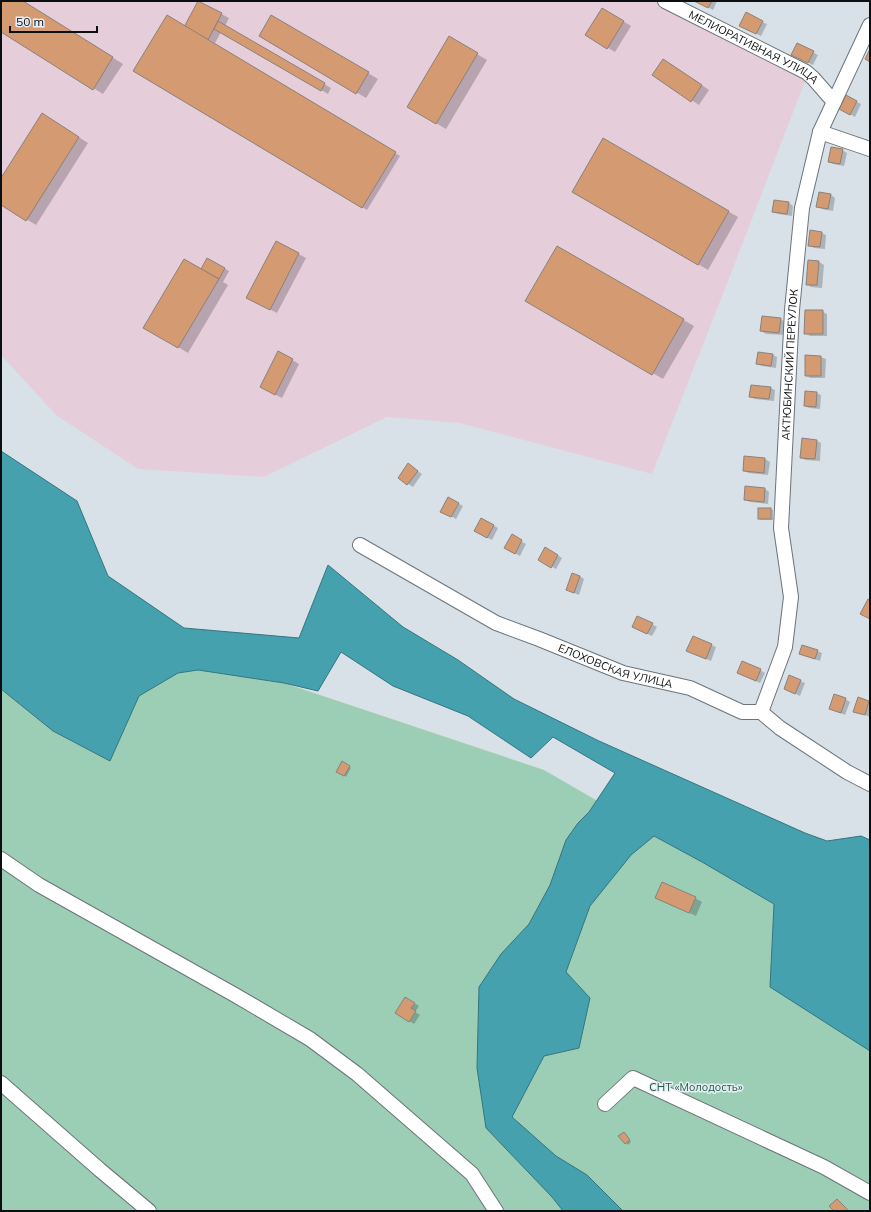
<svg xmlns="http://www.w3.org/2000/svg" width="871" height="1212" font-family="Mulish,sans-serif">
<style>
.industrial{fill:#e5ceda}
.green{fill:#9cceb5}
.water{fill:#45a1ae;stroke:#34757f}
.shadow{fill:#0003}
.building{fill:#d49a72;stroke:#8a817b}
.lines{fill:none;stroke-linecap:round;stroke-linejoin:round}
.street-casing{stroke:#6c747a;stroke-width:16}
.street{stroke:#fff;stroke-width:14}
.labels{text-anchor:middle;dominant-baseline:central;stroke-width:3;stroke-linejoin:round;paint-order:stroke}
.street-label{font-size:11px;fill:#0c0f11;stroke:#e6eef5}
.park-label{font-size:11px;fill:#205841;stroke:#e6eef5}
</style>
<rect width="100%" height="100%" fill="#d8e1e8"/>
<polygon class="industrial" points="1,1 658,1 807,76 730,276 652,474 460,423 387,417 264,477 138,469 56,415 1,355"/>
<polygon class="green" points="198,670 284,683 544,770 608,807 646,843 654,836 702,862 774,904 771,966 870,1034 870,1211 1,1211 1,689 53,731 110,761 139,696 178,673"/>
<polygon class="water" points="1,451 77,501 108,576 184,628 299,638 328,565 403,627 458,660 514,699 599,741 805,833 827,841 861,836 870,840 870,1051 770,987 774,904 702,862 654,836 631,855 590,906 566,972 590,998 579,1048 544,1056 512,1117 556,1156 587,1175 623,1211 563,1211 552,1197 486,1128 477,1068 479,987 501,954 529,924 550,885 566,840 578,823 589,812 615,773 553,737 531,758 468,716 393,686 341,652 318,691 284,683 198,670 178,673 139,696 110,761 53,731 1,689"/>
<g class="shadow">
<polygon points="1,1 22,1 123,64 103,94 1,31"/>
<polygon points="696,1 717,1 713,10"/>
<polygon points="199,2 229,18 225,26 331,88 328,94 221,32 215,43 186,26 185,28 400,156 367,210 135,71 185,27"/>
<polygon points="603,9 631,26 615,52 587,35"/>
<polygon points="272,16 378,79 366,98 260,36"/>
<polygon points="762,22 767,24 761,36 745,28"/>
<polygon points="450,38 487,60 446,129 409,107"/>
<polygon points="797,44 818,55 813,65 797,57"/>
<polygon points="671,64 709,90 699,105 653,75"/>
<polygon points="846,97 861,104 855,117 845,111"/>
<polygon points="52,120 88,143 36,225 1,204 1,180"/>
<polygon points="603,139 738,217 708,270 573,191"/>
<polygon points="842,150 847,153 844,166 833,164 829,162"/>
<polygon points="831,195 835,198 833,211 822,209 817,206"/>
<polygon points="789,203 793,206 792,216 778,214 773,212"/>
<polygon points="822,233 826,235 825,249 814,248 809,245"/>
<polygon points="276,242 306,258 277,313 255,302"/>
<polygon points="557,247 694,326 663,379 527,301"/>
<polygon points="208,259 229,271 223,282 228,285 188,353 145,327 202,270"/>
<polygon points="808,262 819,262 824,265 822,288 811,287 807,284"/>
<polygon points="823,312 827,314 827,336 810,336 805,333"/>
<polygon points="781,319 785,322 784,335 766,334 761,331"/>
<polygon points="773,355 777,357 776,368 762,366 757,364"/>
<polygon points="806,356 821,357 826,359 825,378 810,378 806,375"/>
<polygon points="292,360 299,364 282,398 268,391"/>
<polygon points="770,388 775,390 774,401 755,399 750,397"/>
<polygon points="816,393 821,395 820,409 809,408 805,406"/>
<polygon points="817,441 821,443 820,461 805,460 801,457"/>
<polygon points="765,459 770,462 768,475 748,473 744,470"/>
<polygon points="409,465 422,474 413,487 399,478"/>
<polygon points="765,489 769,492 768,504 750,502 745,500"/>
<polygon points="448,498 463,506 456,519 441,511"/>
<polygon points="771,509 773,510 773,520 761,520 759,519"/>
<polygon points="482,519 498,528 492,540 475,531"/>
<polygon points="512,536 526,544 520,556 505,548"/>
<polygon points="545,548 562,558 556,569 539,560"/>
<polygon points="580,576 584,579 579,595 567,590"/>
<polygon points="652,624 657,627 652,636 637,629"/>
<polygon points="693,637 716,647 711,661 688,651"/>
<polygon points="817,651 822,653 820,661 805,656 800,654"/>
<polygon points="760,670 765,673 760,683 738,673"/>
<polygon points="800,681 805,683 800,696 790,691"/>
<polygon points="858,698 870,702 870,717 855,711"/>
<polygon points="845,699 850,702 845,715 830,708"/>
<polygon points="343,763 351,768 346,777 337,771"/>
<polygon points="695,898 702,902 696,916 663,901"/>
<polygon points="406,998 419,1006 415,1012 420,1015 414,1024 397,1013"/>
<polygon points="626,1134 631,1142 628,1145 620,1136"/>
</g>
<g class="building">
<polygon points="1,1 23,1 113,57 93,90 1,32"/>
<polygon points="198,1 222,13 208,40 184,27"/>
<polygon points="694,1 712,1 708,8"/>
<polygon points="602,8 624,21 607,49 585,35"/>
<polygon points="746,12 763,21 756,34 739,26"/>
<polygon points="167,15 396,152 362,208 133,71"/>
<polygon points="271,15 369,72 356,94 259,36"/>
<polygon points="218,21 325,83 321,91 214,29"/>
<polygon points="449,36 478,53 436,124 407,107"/>
<polygon points="797,43 814,51 808,63 791,55"/>
<polygon points="870,49 870,62 865,59"/>
<polygon points="663,59 702,85 691,102 652,75"/>
<polygon points="846,95 857,101 850,115 839,109"/>
<polygon points="42,113 79,137 26,221 1,205 1,178"/>
<polygon points="603,138 729,211 698,265 572,192"/>
<polygon points="831,147 843,149 840,164 828,162"/>
<polygon points="819,192 831,194 828,209 816,207"/>
<polygon points="774,200 789,202 787,214 772,212"/>
<polygon points="810,230 822,232 820,247 808,246"/>
<polygon points="276,241 299,253 270,310 246,298"/>
<polygon points="557,246 684,319 652,375 525,301"/>
<polygon points="207,258 225,268 219,279 201,269"/>
<polygon points="184,259 219,279 178,348 143,328"/>
<polygon points="808,260 819,261 817,285 806,285"/>
<polygon points="805,310 823,310 823,334 804,334"/>
<polygon points="762,316 781,318 779,333 760,331"/>
<polygon points="278,351 293,359 275,395 260,387"/>
<polygon points="758,352 773,354 771,366 756,364"/>
<polygon points="805,355 821,356 821,376 805,376"/>
<polygon points="751,385 771,387 769,399 749,397"/>
<polygon points="805,391 817,392 816,407 804,406"/>
<polygon points="802,438 817,440 815,459 800,458"/>
<polygon points="744,456 765,458 764,473 743,471"/>
<polygon points="408,463 418,471 407,485 398,478"/>
<polygon points="745,486 765,488 764,502 744,500"/>
<polygon points="448,497 459,503 451,517 440,512"/>
<rect x="758" y="508" width="13" height="11"/>
<polygon points="481,518 494,525 487,538 474,531"/>
<polygon points="512,534 522,540 515,554 504,548"/>
<polygon points="545,547 558,555 551,568 538,560"/>
<polygon points="572,573 580,576 574,593 566,590"/>
<polygon points="868,599 870,600 870,619 860,614"/>
<polygon points="637,616 653,623 647,634 632,627"/>
<polygon points="693,636 712,644 706,659 686,651"/>
<polygon points="802,645 818,650 815,659 799,654"/>
<polygon points="742,661 761,669 756,681 737,673"/>
<polygon points="789,675 801,680 795,694 784,689"/>
<polygon points="834,694 846,698 841,713 829,709"/>
<polygon points="858,697 869,701 865,715 853,712"/>
<polygon points="342,761 350,766 344,776 336,772"/>
<polygon points="662,882 696,897 689,913 655,898"/>
<polygon points="405,997 415,1003 411,1008 416,1011 409,1022 395,1013"/>
<polygon points="624,1132 630,1140 625,1144 618,1136"/>
<polygon points="837,1199 849,1211 834,1211 829,1206"/>
</g>
<g class="lines">
<defs>
<g id="street">
<path id="s1" d="M 665,1 L 806,72 L 813,78 L 834,102"/>
<polyline points="820,132 870,149"/>
<path id="s2" d="M 360,545 L 496,623 L 539,639 L 623,673 L 690,688 L 742,712 L 761,712 L 780,728 L 847,772 L 870,784"/>
<path id="s3" d="M 761,712 L 785,647 L 791,597 L 781,528 L 792,310 L 802,208 L 820,132 L 870,25"/>
<polyline points="1,859 39,885 235,995 310,1039 357,1074 472,1174 496,1211"/>
<polyline points="1,1083 100,1170 149,1211"/>
<polyline points="605,1104 633,1078 824,1167 870,1193"/>
</g>
</defs>
<use href="#street" class="street-casing"/>
<use href="#street" class="street"/>
</g>
<g class="labels">
<g class="street-label">
<text stroke="none"><textPath href="#s1" startOffset="100">МЕЛИОРАТИВНАЯ УЛИЦА</textPath></text>
<text stroke="none"><textPath href="#s3" startOffset="353">АКТЮБИНСКИЙ ПЕРЕУЛОК</textPath></text>
<text stroke="none"><textPath href="#s2" startOffset="284">ЕЛОХОВСКАЯ УЛИЦА</textPath></text>
</g>
<g class="park-label">
<text x="696" y="1087">СНТ «Молодость»</text>
</g>
</g>
<rect width="871" height="1212" fill="none" stroke="#0c0f11" stroke-width="4"/>
<path d="M10 26v6h87v-6" fill="none" stroke="#0c0f11" stroke-width="2"/>
<text x="16" y="26" font-size="12" fill="#0c0f11" stroke="#e6eef5" stroke-width="3" paint-order="stroke">50 m</text>
</svg>
